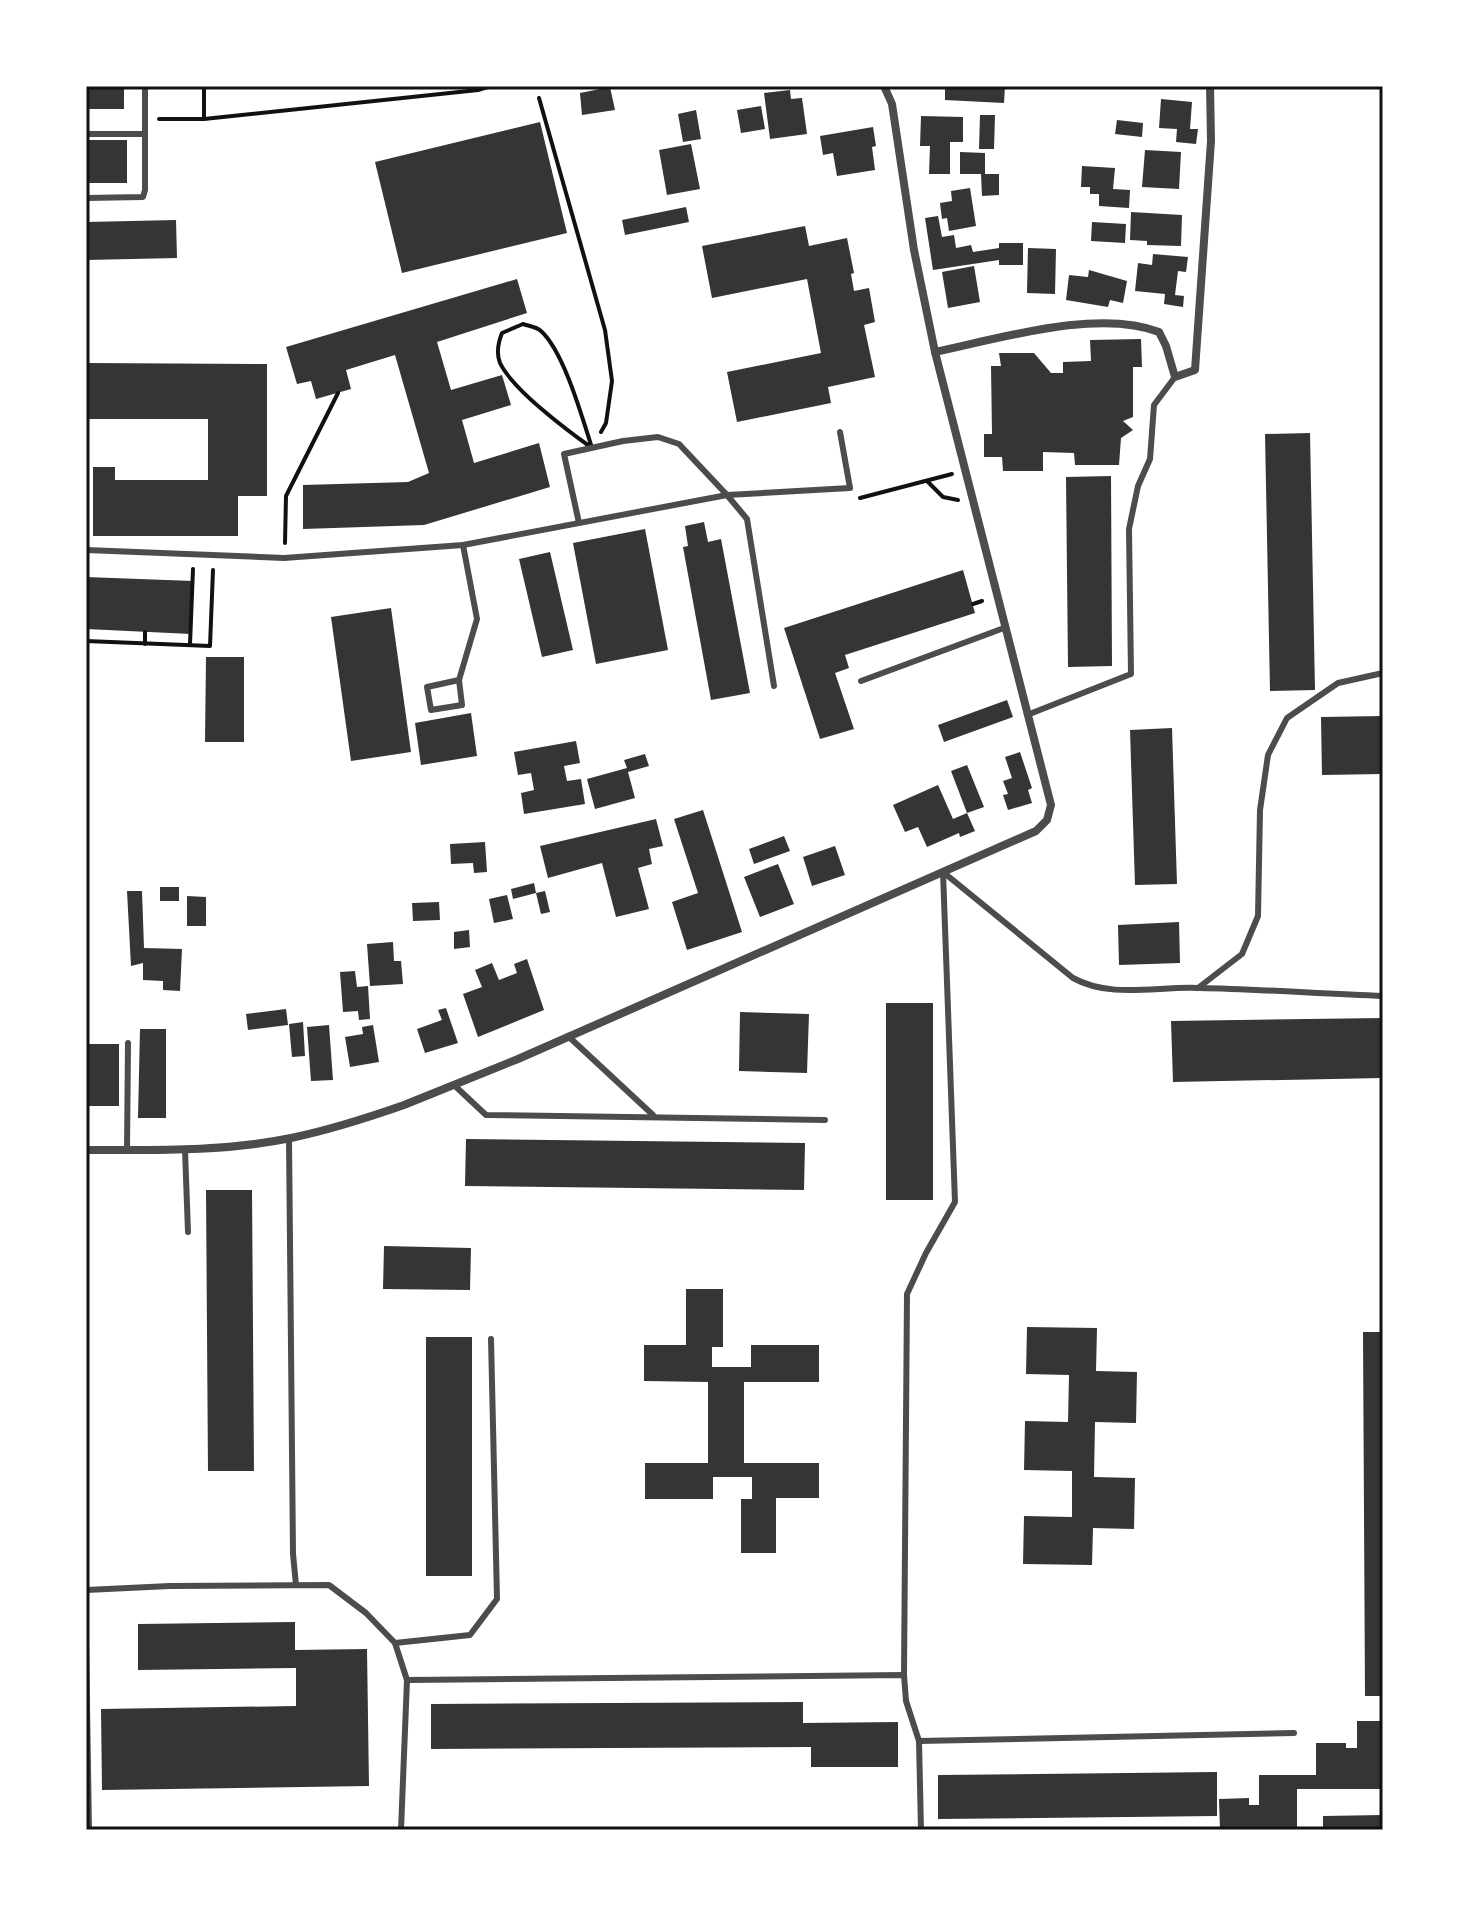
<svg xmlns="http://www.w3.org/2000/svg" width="1469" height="1916" font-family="'Sofia Sans Condensed',sans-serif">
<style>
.building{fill:#353535}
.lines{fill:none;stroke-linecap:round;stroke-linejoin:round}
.path{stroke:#111;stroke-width:4}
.service{stroke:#4c4c4c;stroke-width:6}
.minor{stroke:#4c4c4c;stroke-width:8}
.neatline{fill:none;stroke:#111;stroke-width:3}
</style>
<rect width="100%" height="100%" fill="#fff"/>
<g class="building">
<rect x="86" y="86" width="38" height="23"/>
<polygon points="945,86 1005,86 1004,103 945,100"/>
<polygon points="610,87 615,110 582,115 580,93"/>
<polygon points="790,90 791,99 802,98 807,134 770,139 764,93"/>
<polygon points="1161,99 1192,102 1190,129 1198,129 1196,144 1176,142 1177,129 1159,128"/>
<polygon points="761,106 765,129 741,133 737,110"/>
<polygon points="696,110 701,139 683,142 678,114"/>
<polygon points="980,115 995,115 994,149 979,149"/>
<polygon points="921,116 963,117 963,142 950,142 950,174 929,174 930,146 920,146"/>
<polygon points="1117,120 1143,123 1142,137 1115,134"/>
<polygon points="540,122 567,233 402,273 375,162"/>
<polygon points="873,127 876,146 872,147 875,170 837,176 833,153 823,155 820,136"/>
<rect x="86" y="140" width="41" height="43"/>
<polygon points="691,144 700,189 667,195 659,150"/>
<polygon points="1145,150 1181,152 1179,189 1142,187"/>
<polygon points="960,152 985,153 985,174 999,174 999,195 982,196 981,174 960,174"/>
<polygon points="1082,166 1115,168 1113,189 1130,190 1129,208 1099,206 1099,194 1090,194 1090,187 1081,187"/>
<polygon points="970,188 976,226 949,231 947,218 942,219 940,203 952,201 951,191"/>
<polygon points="686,207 689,222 625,235 622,220"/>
<polygon points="1131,212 1182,215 1181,246 1147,245 1147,241 1130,240"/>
<polygon points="938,216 942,237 954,235 956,248 971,245 973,252 999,248 999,243 1023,243 1023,265 999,265 999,260 933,270 925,218"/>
<polygon points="176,220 177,258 86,260 86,222"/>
<polygon points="1092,222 1126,224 1125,243 1091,241"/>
<polygon points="805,226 809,246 847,238 854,273 851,274 854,291 869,288 875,322 864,325 875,377 828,387 831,403 737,422 727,372 821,353 807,279 712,298 702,246"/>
<polygon points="1028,248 1056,249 1055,294 1027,293"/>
<polygon points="1153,254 1188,257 1186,272 1178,271 1175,295 1184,296 1183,307 1164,304 1165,294 1135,291 1138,263 1152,265"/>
<polygon points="974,266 980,302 948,308 942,272"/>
<polygon points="1089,270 1127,281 1123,303 1110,300 1108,307 1066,300 1069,275 1088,277"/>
<polygon points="517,279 527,313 437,342 451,390 502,375 511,405 462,420 474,463 539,443 550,487 424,525 303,529 303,485 408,482 429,473 395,355 346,370 351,389 316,399 311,381 297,384 286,347"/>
<polygon points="1141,339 1142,367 1133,367 1133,417 1123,421 1133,430 1121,438 1119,465 1075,465 1074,453 1043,452 1043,471 1003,471 1002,457 984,457 984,434 992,434 991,366 1001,366 999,353 1034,353 1051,373 1063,373 1063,362 1091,361 1090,340"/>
<polygon points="88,363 267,364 267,496 238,496 238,536 93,536 93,467 115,467 115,480 208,480 208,419 88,419"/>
<polygon points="1310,433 1315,690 1270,691 1265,434"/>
<polygon points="1111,476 1112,666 1068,667 1066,477"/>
<polygon points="704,522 708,542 721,539 750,693 711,700 683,547 688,546 685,526"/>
<polygon points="645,529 668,650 596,664 573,543"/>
<polygon points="550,552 573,650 542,657 519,559"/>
<polygon points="963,570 975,613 845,655 849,668 835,673 854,729 820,739 784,628"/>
<polygon points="86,577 193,581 191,634 86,629"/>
<polygon points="391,608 411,752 351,761 331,617"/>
<polygon points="206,657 244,657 244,742 205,742"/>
<polygon points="1007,700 1013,717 944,742 938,725"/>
<polygon points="471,713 477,756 421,765 415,723"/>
<polygon points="1383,716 1383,774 1322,775 1321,717"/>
<polygon points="1172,728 1177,884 1135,885 1130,730"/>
<polygon points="576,741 580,763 564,766 567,781 581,779 585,804 524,814 521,793 534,790 531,773 518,775 514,752"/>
<polygon points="1020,752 1032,788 1028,790 1032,803 1008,810 1003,795 1008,794 1003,781 1012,778 1005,757"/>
<polygon points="645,754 649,766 628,772 635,798 595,809 587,779 627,768 624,760"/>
<polygon points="967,765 984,807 967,813 975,831 960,837 959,833 927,847 918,827 905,832 893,805 938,785 953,819 967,813 951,771"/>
<polygon points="703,810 742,932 687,950 672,902 698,893 674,819"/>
<polygon points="656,819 663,846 649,849 652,864 638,868 649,909 616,917 602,863 548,878 540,846"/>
<polygon points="784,836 790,851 754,864 749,849"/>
<polygon points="485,842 487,872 474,873 473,863 451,864 450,844"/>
<polygon points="835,846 845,875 812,886 803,857"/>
<polygon points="778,864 794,904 760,917 744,877"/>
<polygon points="534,883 536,893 513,899 511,889"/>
<rect x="160" y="887" width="19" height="14"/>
<polygon points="127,891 142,891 144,948 182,949 180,991 163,990 163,981 143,980 143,963 131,966"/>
<polygon points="545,891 550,912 541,914 536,893"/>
<polygon points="507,895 513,919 494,923 489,899"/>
<polygon points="187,896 206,897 206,926 187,926"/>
<polygon points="439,902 440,920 413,921 412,903"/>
<polygon points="1179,922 1180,963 1119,965 1118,925"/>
<polygon points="469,930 470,947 454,949 454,932"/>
<polygon points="393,942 394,961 401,961 403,984 370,986 367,944"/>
<polygon points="527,959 544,1010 478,1037 463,994 482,987 475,970 492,963 499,980 517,973 514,964"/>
<polygon points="355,971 357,987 368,986 370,1019 359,1020 358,1011 343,1012 340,972"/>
<rect x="886" y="1003" width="47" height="197"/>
<polygon points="446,1008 458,1043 425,1053 417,1029 442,1020 438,1010"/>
<polygon points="286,1009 288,1025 248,1030 246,1014"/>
<polygon points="740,1012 809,1014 807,1073 739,1071"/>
<polygon points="1383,1018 1383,1078 1173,1082 1171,1021"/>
<polygon points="303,1022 305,1056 292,1057 289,1024"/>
<polygon points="329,1025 333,1080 311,1081 307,1027"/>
<polygon points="373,1025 379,1062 350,1067 345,1037 363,1034 362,1027"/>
<polygon points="140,1029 166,1029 166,1118 138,1118"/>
<rect x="86" y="1044" width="33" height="62"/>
<polygon points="466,1139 805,1143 804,1190 465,1186"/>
<polygon points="206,1190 252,1190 254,1471 208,1471"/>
<polygon points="384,1246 471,1248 470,1290 383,1289"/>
<polygon points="686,1289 723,1289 723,1347 712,1347 712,1367 751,1367 751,1345 819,1345 819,1382 744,1382 744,1463 819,1463 819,1498 776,1498 776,1553 741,1553 741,1499 752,1499 752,1477 713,1477 713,1499 645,1499 645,1463 708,1463 708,1382 644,1381 644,1345 686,1345"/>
<polygon points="1027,1327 1097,1328 1096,1371 1137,1372 1136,1423 1095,1422 1094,1477 1135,1478 1134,1529 1093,1528 1092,1565 1023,1564 1024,1516 1072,1517 1072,1471 1024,1470 1025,1421 1068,1422 1069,1375 1026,1374"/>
<polygon points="1363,1332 1383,1332 1383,1696 1365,1696"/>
<rect x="426" y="1337" width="46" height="239"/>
<polygon points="295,1622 295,1650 367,1649 369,1786 102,1790 101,1709 296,1706 296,1668 138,1670 138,1624"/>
<polygon points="803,1702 803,1723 898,1722 898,1767 811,1767 811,1747 431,1749 431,1704"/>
<polygon points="1357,1721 1383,1721 1383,1789 1297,1789 1297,1830 1220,1830 1219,1799 1249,1798 1249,1805 1259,1805 1259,1775 1316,1775 1316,1743 1346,1743 1346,1748 1357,1748"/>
<polygon points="1217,1772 1217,1816 938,1819 938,1775"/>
<polygon points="1383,1815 1383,1830 1323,1830 1323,1816"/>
</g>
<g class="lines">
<g class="path">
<polyline points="204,86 204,119"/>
<polyline points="539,98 605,330 612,381 606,423 601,432"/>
<polyline points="159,119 204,119 478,90 491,86"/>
<path d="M 523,324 C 529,326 537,327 541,331 C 564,352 582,417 592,448 C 568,431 513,390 500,363 C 496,353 498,343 502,333 Z"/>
<polyline points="927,481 943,497 958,500"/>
<polyline points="860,498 952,474"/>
<polyline points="285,543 286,496 338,393"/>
<polyline points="973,604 982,601"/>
<polyline points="86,641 210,646 213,570"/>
<polyline points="145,644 145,632"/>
<polyline points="190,644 193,569"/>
</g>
<g class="service">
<polyline points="86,134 145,134"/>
<polyline points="86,198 143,197 145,190 145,86"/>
<polyline points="579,523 564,454 623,441 658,437 679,444 727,495 747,519 774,686"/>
<polyline points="86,550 284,558 463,545 727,495 850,488 840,432"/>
<polyline points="459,680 427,687 431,710 462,705 459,680 477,619 463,545"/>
<polyline points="861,681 1004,628"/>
<polyline points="1027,715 1131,674 1129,529 1138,486 1150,459 1154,405 1175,377"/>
<path d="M 943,872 L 1073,978 C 1111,999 1157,986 1199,988 C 1260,989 1322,994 1383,996"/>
<polyline points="1198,988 1242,954 1258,916 1260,810 1268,755 1287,718 1338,683 1383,673"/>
<polyline points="568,1036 653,1115"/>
<polyline points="454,1085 486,1115 825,1120"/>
<polyline points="289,1139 293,1554 296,1585"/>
<polyline points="127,1150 128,1043"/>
<polyline points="185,1150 188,1232"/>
<polyline points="86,1590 170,1586 329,1585 366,1613 395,1643 407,1680 401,1830"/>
<polyline points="86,1643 89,1830"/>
<polyline points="395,1643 470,1635 497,1599 491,1339"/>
<polyline points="904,1675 907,1294 926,1253 955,1202 943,872"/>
<polyline points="407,1680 904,1675 906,1701 919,1741 921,1830"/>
<polyline points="919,1741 1294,1733"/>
</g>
<g class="minor">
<path d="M 935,352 C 998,339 1098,308 1159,332 L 1166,346 L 1175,377 L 1195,370 L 1211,141 L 1210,86"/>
<path d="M 86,1150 C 154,1150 223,1152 291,1138 C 329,1130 367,1118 404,1105 L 518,1059 L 1036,831 L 1047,820 L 1051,805 L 935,352 L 914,250 L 892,104 L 884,86"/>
</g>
</g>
<rect width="1469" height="1916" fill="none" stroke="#ffffff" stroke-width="176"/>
<rect x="88" y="88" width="1293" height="1740" class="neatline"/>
</svg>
